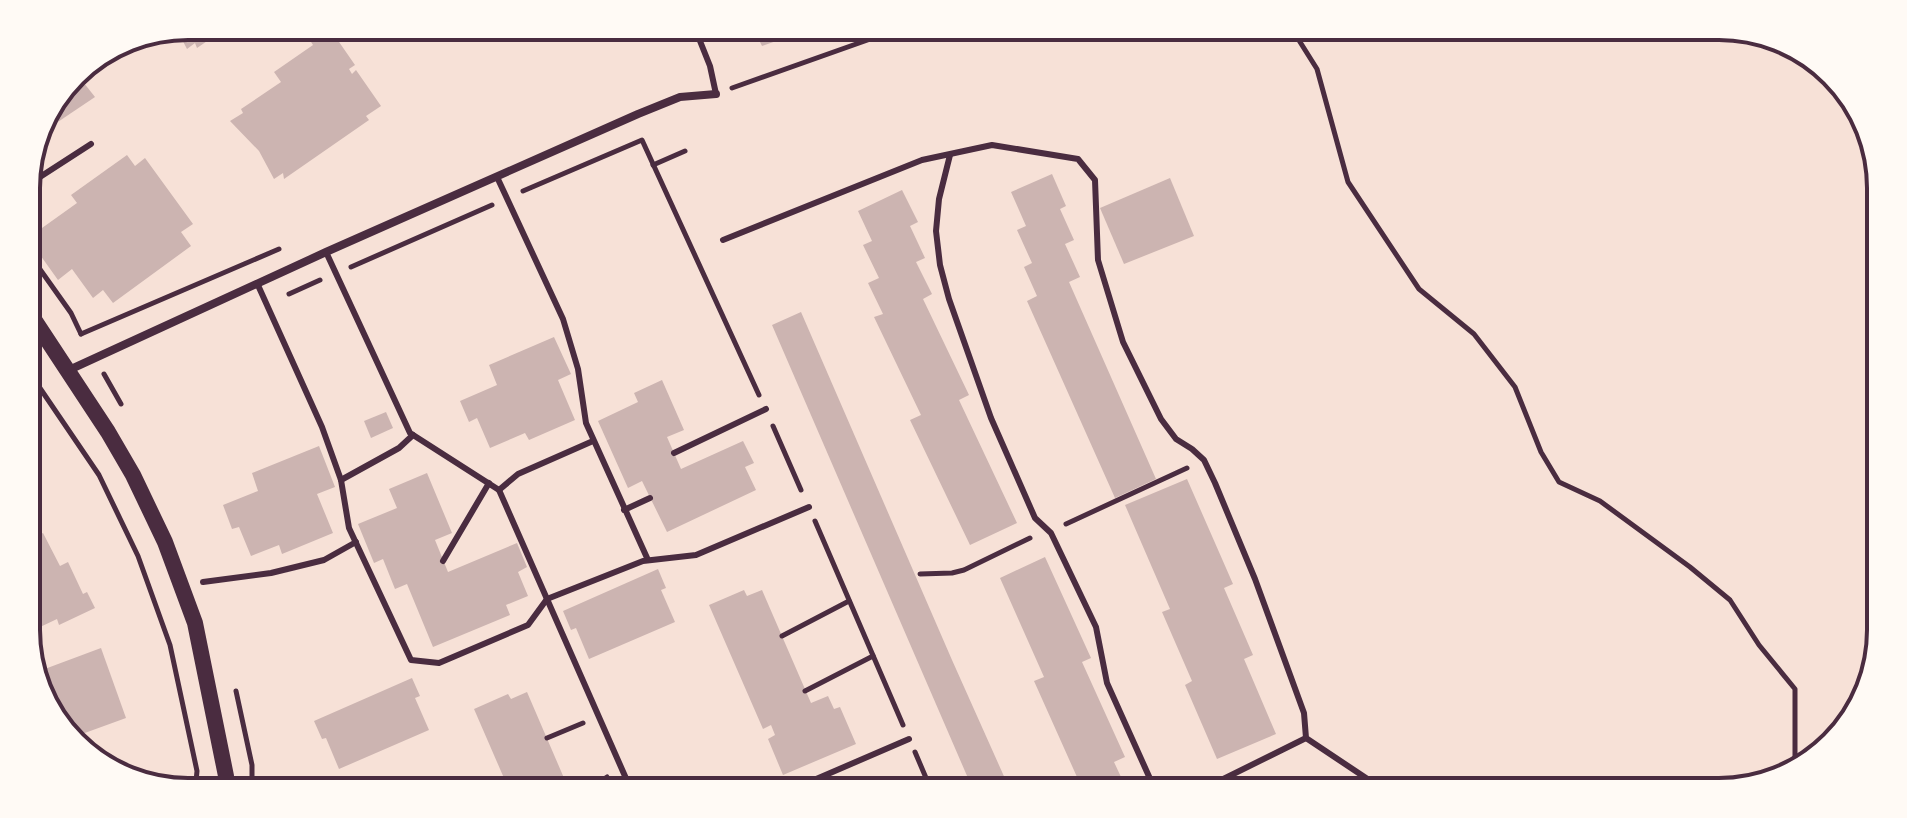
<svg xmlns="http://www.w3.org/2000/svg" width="1907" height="818" font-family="Montserrat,sans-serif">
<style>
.building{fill:#ccb4b1}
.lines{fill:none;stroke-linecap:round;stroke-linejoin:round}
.path{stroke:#4a2c40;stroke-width:5}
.service{stroke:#4a2c40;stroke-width:6}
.minor{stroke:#4a2c40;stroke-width:8}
.secondary{stroke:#4a2c40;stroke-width:16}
.rim{fill:none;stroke:#4a2c40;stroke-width:4}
</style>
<rect width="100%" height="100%" fill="#f7e1d7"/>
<g class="building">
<polygon points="188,26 229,26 197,48 195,43 187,49 176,28"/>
<polygon points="308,26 328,26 355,65 349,69 352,74 356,70 381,106 366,116 369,120 284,179 283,173 274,179 259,151 230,121 243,113 241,109 281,82 274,72 313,45 303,29"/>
<polygon points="752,26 799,26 802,32 762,46"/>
<polygon points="76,73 95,97 37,136 42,117"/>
<polygon points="127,155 135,166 145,158 193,224 181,232 191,246 113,303 103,290 93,298 72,269 58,280 28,238 77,203 71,195"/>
<polygon points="1052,174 1066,206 1060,209 1074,240 1065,244 1080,277 1069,282 1156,479 1115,498 1027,301 1037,296 1024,267 1032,263 1017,230 1026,226 1011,192"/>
<polygon points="1170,178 1194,236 1124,264 1100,208"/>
<polygon points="902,190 918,222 910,226 925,258 916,262 932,294 923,299 969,395 959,400 1017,523 970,545 910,420 921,415 874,317 883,314 868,283 879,278 863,245 872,241 858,211"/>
<polygon points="801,312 952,660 1011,792 974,792 772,325"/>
<polygon points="554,337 571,374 558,380 575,420 529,440 525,433 490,448 477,418 469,422 460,401 497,385 489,365"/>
<polygon points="662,380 684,430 667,437 681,469 743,441 754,463 745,467 756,490 667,532 642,481 628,488 598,421 638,402 634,393"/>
<polygon points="386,412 393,428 371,438 364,421"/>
<polygon points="319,446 335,487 317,494 333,533 282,554 279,545 251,556 239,527 232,529 223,505 258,491 252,473"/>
<polygon points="427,473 452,533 435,540 448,572 517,543 527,567 518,572 528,596 506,605 510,615 433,647 407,584 395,589 383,559 374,563 358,524 397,508 389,489"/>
<polygon points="1187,479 1233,584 1224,588 1253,655 1244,659 1276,734 1217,759 1185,685 1192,681 1162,612 1170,609 1125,505"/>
<polygon points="43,533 60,566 68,562 83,594 87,592 95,608 59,625 57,619 38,628 29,608 28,540"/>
<polygon points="1045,557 1091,658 1082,662 1125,757 1114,762 1128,792 1069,792 1065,783 1077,777 1034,681 1044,677 1000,578"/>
<polygon points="658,569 666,588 661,590 675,622 589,659 576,628 571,630 563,611"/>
<polygon points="744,590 747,596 762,590 811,703 828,696 834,709 840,707 856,744 783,775 768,739 775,735 771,725 763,729 709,605"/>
<polygon points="101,648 126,718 71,738 66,734 42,670"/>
<polygon points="412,678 420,696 415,698 429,730 339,769 326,738 322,739 314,721"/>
<polygon points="527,692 570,792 510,792 474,709 508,694 511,699"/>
</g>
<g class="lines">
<g class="path">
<polyline points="1290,26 1317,69 1348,182 1419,289 1474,334 1515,387 1541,452 1559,482 1600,501 1690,567 1730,600 1759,645 1795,689 1795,767"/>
<polyline points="732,88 907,26"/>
<polyline points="653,165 685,151"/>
<polyline points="523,191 642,140 759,395"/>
<polyline points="27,251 71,313 81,334"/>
<polyline points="351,267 492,205"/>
<polyline points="289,294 320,280"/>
<polyline points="81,334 279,249"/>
<polyline points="27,369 99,475 138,556 170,645 197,771 195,792"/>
<polyline points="104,374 121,404"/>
<polyline points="773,426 801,490"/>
<polyline points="815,521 903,725"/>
<polyline points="1066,524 1187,468"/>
<polyline points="920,574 952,573 964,570 1030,538"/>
<polyline points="782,636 849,601"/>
<polyline points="236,691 252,765 252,792"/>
<polyline points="805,691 873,656"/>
<polyline points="547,738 583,723"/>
<polyline points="915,752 932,792"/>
<polyline points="583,792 607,777"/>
</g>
<g class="service">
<polyline points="694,26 710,66 716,94"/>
<polyline points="950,155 939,199 936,231 940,265 949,299 991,418 1035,518 1051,533 1096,627 1107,683 1156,792"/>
<polyline points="497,177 563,319 578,369 586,423 648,560"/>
<polyline points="26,186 91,144"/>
<polyline points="723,240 922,160 992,145 1078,159 1095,180 1098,260 1123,342 1161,419 1176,439 1192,449 1204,460 1215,483 1255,579 1304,713 1306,738 1372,782 1395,792"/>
<polyline points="326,252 410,433 499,490 632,792"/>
<polyline points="257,283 322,427 341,480 349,528 411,660 439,663 528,625 547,599 643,561 696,555 809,507"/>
<polyline points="674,453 766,409"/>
<polyline points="341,480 399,448 413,435"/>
<polyline points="499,490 518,474 593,441"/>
<polyline points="624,510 650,498"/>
<polyline points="443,561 489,483"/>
<polyline points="203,582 271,573 324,560 356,542"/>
<polyline points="713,792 732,784 766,780 800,786 909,739"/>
<polyline points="1197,792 1306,738"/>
</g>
<polyline class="minor" points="69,370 326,252 638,114 680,97 716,94"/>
<polyline class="secondary" points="27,309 108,432 133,475 165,542 195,623 226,776 224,792"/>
</g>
<path d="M0 0H1907V818H0ZM188 40H1719A148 148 0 0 1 1867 188V630A148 148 0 0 1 1719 778H188A148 148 0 0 1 40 630V188A148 148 0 0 1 188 40Z" fill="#fffaf5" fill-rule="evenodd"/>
<path class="rim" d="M188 40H1719A148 148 0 0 1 1867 188V630A148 148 0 0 1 1719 778H188A148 148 0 0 1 40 630V188A148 148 0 0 1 188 40Z"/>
</svg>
